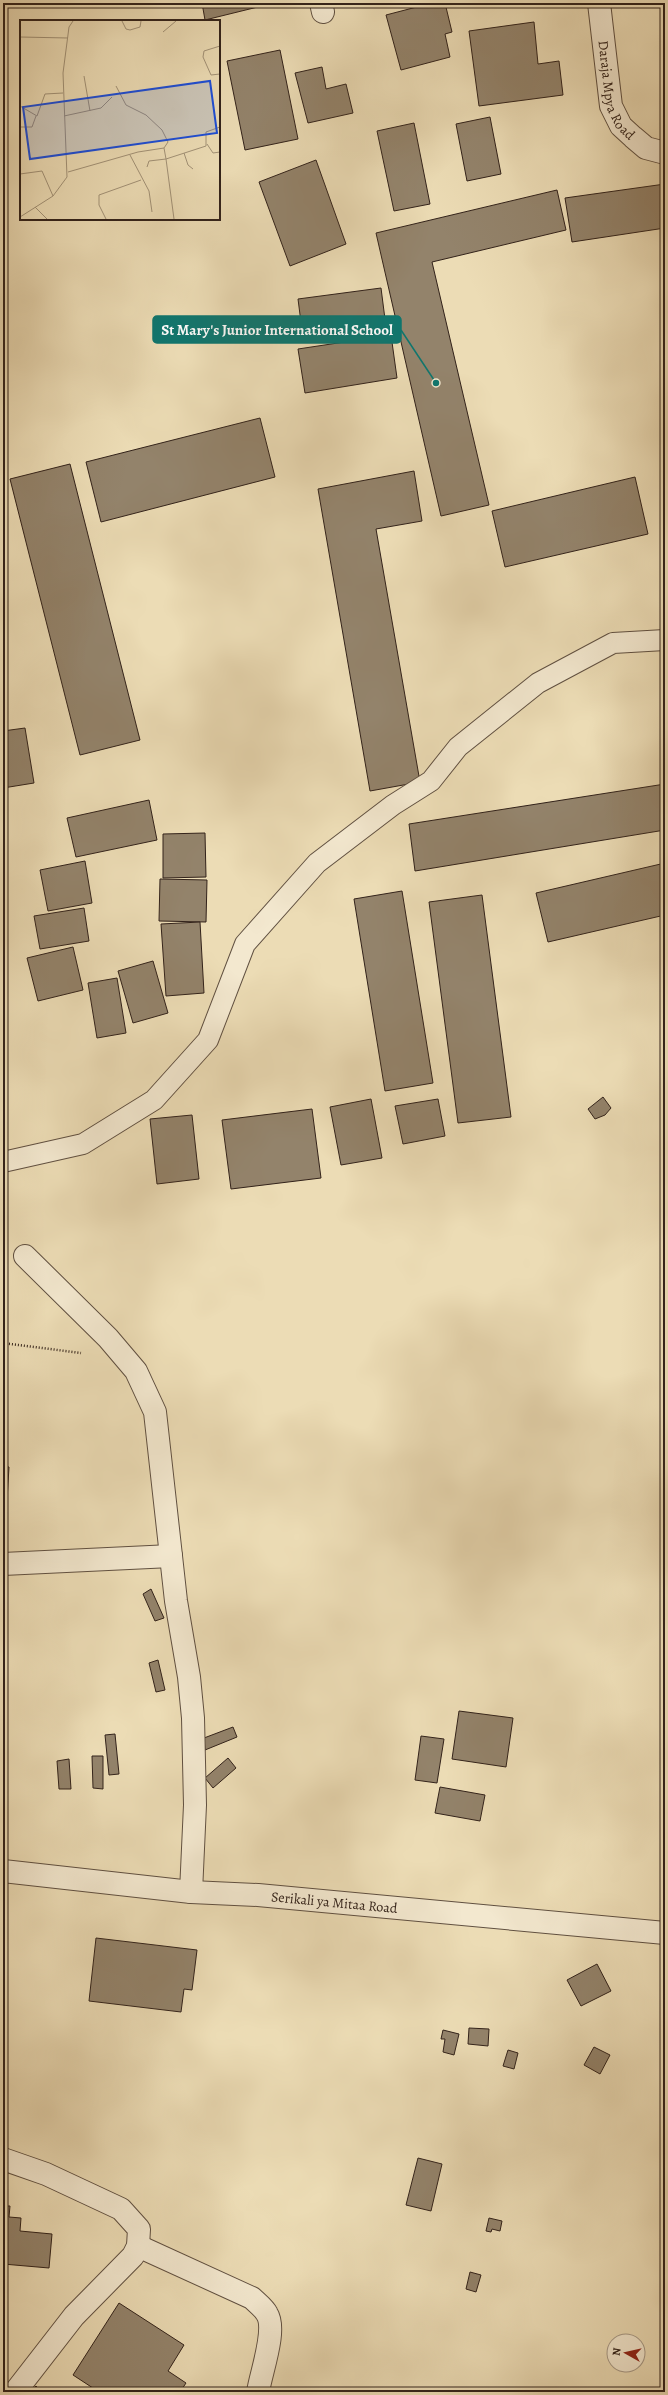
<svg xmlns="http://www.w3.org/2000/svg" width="668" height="2395" font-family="Alegreya,serif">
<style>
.building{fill:#93836b;stroke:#32221a}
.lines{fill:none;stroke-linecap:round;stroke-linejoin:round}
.lane-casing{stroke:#605041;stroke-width:22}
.street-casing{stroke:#605041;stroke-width:24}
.path{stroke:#32221a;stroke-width:2.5;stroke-dasharray:1 2;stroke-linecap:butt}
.lane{stroke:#f3e8cf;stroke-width:20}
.street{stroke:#f3e8cf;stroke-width:22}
.labels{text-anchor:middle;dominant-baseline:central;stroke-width:3.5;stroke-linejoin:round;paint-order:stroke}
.street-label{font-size:14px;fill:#32221a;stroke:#f3e8cf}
.inset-road{fill:none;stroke:#a29277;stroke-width:1}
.view{fill:#1d4ed8;fill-opacity:0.15;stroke:#1d4ed8;stroke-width:2}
.inset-edge{fill:none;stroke:#32221a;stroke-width:2}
.leader{fill:none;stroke:#0f766e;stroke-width:1.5}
.callout-dot{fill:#0f766e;stroke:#f3e8cf;stroke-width:1.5}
.callout{fill:#0f766e;stroke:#0f766e;stroke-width:1.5}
.callout-label{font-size:15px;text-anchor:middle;font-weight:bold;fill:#fff}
</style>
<rect width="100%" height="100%" fill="#ecdcb5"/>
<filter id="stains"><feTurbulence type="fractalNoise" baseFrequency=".005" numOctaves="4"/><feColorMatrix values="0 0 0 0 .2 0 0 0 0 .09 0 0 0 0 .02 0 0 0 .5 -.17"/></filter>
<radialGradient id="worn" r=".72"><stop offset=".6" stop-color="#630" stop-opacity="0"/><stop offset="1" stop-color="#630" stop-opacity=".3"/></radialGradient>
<g class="building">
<polygon points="202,3 270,3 270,4 205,20"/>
<polygon points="432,3 445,3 452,32 445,34 450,57 401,70 386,15"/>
<polygon points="534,22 538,64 559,61 563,95 479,106 469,31"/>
<polygon points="280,50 298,139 245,150 227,61"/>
<polygon points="322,67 326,89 346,84 353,113 308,123 295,73"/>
<polygon points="490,117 501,174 467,181 456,124"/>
<polygon points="414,123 430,204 394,211 377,131"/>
<polygon points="316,160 346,244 290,266 259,182"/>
<polygon points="665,184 665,228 572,242 565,198"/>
<polygon points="557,190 566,230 432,262 489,505 441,516 376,233"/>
<polygon points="381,288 386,327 303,338 298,299"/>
<polygon points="391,335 397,378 305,393 298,349"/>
<polygon points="260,418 275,477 101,522 86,462"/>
<polygon points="70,464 140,740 80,755 10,479"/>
<polygon points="414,471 422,521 376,529 420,782 370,791 318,489"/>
<polygon points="635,477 648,534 505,567 492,511"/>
<polygon points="25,728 34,783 3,788 3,731"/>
<polygon points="665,784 665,830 415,871 409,824"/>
<polygon points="149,800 157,840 76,857 67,818"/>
<polygon points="205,833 206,877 163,878 163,834"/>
<polygon points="85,861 92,903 48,911 40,870"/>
<polygon points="665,863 665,915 548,942 536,893"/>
<polygon points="160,879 207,880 206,922 159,921"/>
<polygon points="402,891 433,1083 385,1091 354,899"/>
<polygon points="482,895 511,1117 458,1123 429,902"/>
<polygon points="84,908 89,941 40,949 34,916"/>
<polygon points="200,922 204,993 166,996 161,924"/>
<polygon points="73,947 83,990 38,1001 27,958"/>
<polygon points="153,961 168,1013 133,1023 118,971"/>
<polygon points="117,978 126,1033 97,1038 88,983"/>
<polygon points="603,1097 611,1108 605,1115 595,1119 588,1109"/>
<polygon points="371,1099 382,1158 341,1165 330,1107"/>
<polygon points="438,1099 445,1136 403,1144 395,1106"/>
<polygon points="312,1109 321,1178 231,1189 222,1120"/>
<polygon points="192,1115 199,1179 157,1184 150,1119"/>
<polygon points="3,1466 9,1467 7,1500 3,1500"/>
<polygon points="151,1589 164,1618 155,1621 143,1594"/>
<polygon points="158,1660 165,1690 156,1692 149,1663"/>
<polygon points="459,1711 513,1718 506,1767 452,1759"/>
<polygon points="233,1727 237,1737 205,1750 204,1738"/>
<polygon points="115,1734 119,1774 109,1775 105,1735"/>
<polygon points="421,1736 444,1739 437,1783 415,1780"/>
<polygon points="92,1756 103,1756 103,1789 93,1788"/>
<polygon points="228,1758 236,1768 213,1788 205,1778"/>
<polygon points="69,1759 71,1789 59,1789 57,1761"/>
<polygon points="440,1787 485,1795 480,1821 435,1813"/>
<polygon points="96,1938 197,1950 192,1990 184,1989 181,2012 89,2001"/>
<polygon points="597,1964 611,1991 581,2006 567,1980"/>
<polygon points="469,2028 489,2029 488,2046 468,2044"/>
<polygon points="443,2030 459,2034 454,2055 443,2052 445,2039 441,2039"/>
<polygon points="594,2047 610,2055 600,2074 584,2065"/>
<polygon points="508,2050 518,2053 514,2069 503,2066"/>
<polygon points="418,2158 442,2164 431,2211 406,2205"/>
<polygon points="3,2206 10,2206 9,2217 21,2218 20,2231 52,2234 49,2268 3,2264"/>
<polygon points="489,2218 502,2221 500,2231 492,2229 491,2232 486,2231"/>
<polygon points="470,2272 481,2275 476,2292 466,2289"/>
<polygon points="119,2303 184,2345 168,2371 186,2383 180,2392 99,2392 73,2375"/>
<polygon points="36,2386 42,2392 30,2392"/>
</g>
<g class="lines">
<defs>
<polyline id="lane" points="3,1162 83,1144 154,1100 208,1040 245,944 317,863 393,805 431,781 458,747 538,683 613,643 665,640"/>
<g id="street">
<polyline points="321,3 323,12"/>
<path id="s1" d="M 599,3 L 611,106 L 621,126 L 633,137 L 646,148 L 665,153"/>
<polyline points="25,1256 108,1338 136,1371 155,1412 176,1601 189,1677 193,1718 195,1805 191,1892"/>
<polyline points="3,1564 171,1556"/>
<path id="s2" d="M 3,1871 L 191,1892 L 258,1895 L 665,1933"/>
<polyline points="3,2159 46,2174 121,2209 139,2229 138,2246 133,2256 74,2316 15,2392"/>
<path d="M 138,2246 L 252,2298 C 257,2303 264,2308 267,2314 C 277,2330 261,2372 258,2392"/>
</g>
</defs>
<use href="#lane" class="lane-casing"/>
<use href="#street" class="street-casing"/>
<polyline class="path" points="3,1343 81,1353"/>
<use href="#lane" class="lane"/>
<use href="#street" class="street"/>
</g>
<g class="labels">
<g class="street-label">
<text stroke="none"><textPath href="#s1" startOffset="90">Daraja Mpya Road</textPath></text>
<text stroke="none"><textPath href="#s2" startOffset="333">Serikali ya Mitaa Road</textPath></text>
</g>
</g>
<g transform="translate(20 20)">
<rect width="200" height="200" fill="#ecdcb5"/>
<path class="inset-road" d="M 102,1 L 106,9 L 110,10 L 120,7 L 121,1M 143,12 L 156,1M 0,17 L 48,18M 200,26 L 184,31 L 183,37 L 191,55 L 200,54M 64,56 L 70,91M 96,66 L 106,85 L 126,95 L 142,110 L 148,122 L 144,128M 0,86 L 17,96 L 25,74 L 43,73M 44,96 L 81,88 L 92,77M 0,107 L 12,107 L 16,96M 187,124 L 193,133 L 200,132M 164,133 L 168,145 L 173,149M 110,135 L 129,171 L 132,192M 48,152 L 118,132 L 144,128 L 146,139 L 129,141 L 127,147M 0,154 L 22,151 L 33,176M 15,187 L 27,199M 0,197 L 33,176 L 47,157 L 43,53 L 49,7 L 53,1M 86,199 L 79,185 L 79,175 L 121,160M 154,199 L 146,139 L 186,126 L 186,112 L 200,107"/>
<path class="view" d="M 190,61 L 197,113 L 10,139 L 3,87 Z"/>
<rect width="200" height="200" class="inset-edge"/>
</g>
<path class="leader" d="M436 383L401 330"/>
<circle class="callout-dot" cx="436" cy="383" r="4"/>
<rect class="callout" x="153" y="316" width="248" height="27" rx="4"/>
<g class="callout-label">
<text x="277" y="335">St Mary's Junior International School</text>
</g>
<rect width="668" height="2395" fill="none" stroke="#ecdcb5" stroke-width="16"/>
<rect x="4" y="4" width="660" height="2387" fill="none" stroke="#32221a" stroke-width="2"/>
<rect x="8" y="8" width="652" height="2379" fill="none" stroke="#32221a"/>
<g transform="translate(626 2353) rotate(278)"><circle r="19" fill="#f3e8cf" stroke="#a69987"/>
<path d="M0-3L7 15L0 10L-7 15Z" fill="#8f2418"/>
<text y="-6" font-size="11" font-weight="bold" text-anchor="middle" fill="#32221a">N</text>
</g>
<rect width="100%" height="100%" filter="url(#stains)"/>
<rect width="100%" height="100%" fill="url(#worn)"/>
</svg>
